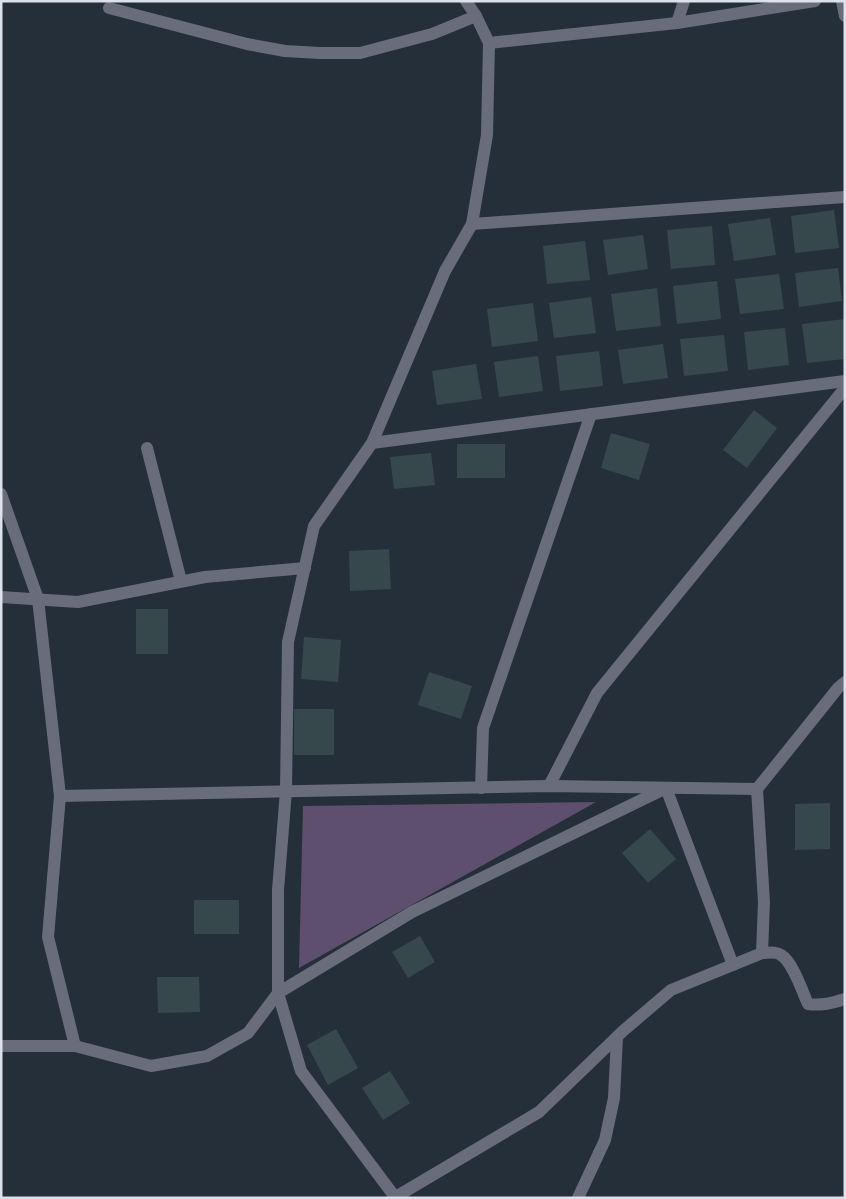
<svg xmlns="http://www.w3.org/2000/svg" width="846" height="1199" font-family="Inter,sans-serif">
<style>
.green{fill:#5d4f6d}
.building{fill:#37484d}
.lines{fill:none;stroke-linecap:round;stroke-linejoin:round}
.minor{stroke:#696c7b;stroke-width:12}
</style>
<rect width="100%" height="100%" fill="#252f39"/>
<polygon class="green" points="596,802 299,968 303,806"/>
<g class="building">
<polygon points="834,210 839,248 795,253 791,216"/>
<polygon points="770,218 776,255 734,261 728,224"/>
<polygon points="712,226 715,265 671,269 667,230"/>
<polygon points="643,235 648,269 608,275 603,240"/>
<polygon points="585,241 590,280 547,284 543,246"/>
<polygon points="838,268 842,301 799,307 795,273"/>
<polygon points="779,274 784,309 740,314 735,279"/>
<polygon points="717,281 721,319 677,324 673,286"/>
<polygon points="657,288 661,326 616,331 611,294"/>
<polygon points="591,297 596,333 554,338 549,303"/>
<polygon points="533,303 538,341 492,347 487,309"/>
<polygon points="845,319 845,359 807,363 802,324"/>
<polygon points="785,328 789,365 748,370 744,332"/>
<polygon points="724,335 728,371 684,376 680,339"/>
<polygon points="663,344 668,378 623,384 618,350"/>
<polygon points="599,351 603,386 560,391 556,356"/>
<polygon points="538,356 543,391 499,397 494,362"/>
<polygon points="476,364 482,399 437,405 432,371"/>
<polygon points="754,410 777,428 747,468 723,450"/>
<polygon points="611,433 650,444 639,480 601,468"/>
<rect x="457" y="444" width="48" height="34"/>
<polygon points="431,453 435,485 394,489 390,457"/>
<polygon points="389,549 391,589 350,591 349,551"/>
<rect x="136" y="609" width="32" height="45"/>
<polygon points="304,637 341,640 338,682 301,679"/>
<polygon points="429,672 472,686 461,719 418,705"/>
<rect x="294" y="709" width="40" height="46"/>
<polygon points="830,803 830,849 795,850 795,804"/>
<polygon points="650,829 676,859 648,883 622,853"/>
<rect x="194" y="900" width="45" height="34"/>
<polygon points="420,936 435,962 408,978 392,952"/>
<polygon points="157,977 199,977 200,1012 158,1013"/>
<polygon points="336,1029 358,1068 328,1085 307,1045"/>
<polygon points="390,1071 410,1103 383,1120 362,1088"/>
</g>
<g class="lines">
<g class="minor">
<polyline points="842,1 845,16"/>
<polyline points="109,8 247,44 285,51 320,53 360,53 432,34 476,16"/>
<polyline points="677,23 684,1"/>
<polyline points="489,43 677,23 815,1"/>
<polyline points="472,224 845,197"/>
<polyline points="372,443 845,381"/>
<polyline points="147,448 181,581"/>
<polyline points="1,494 38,599 60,796 48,937 75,1046"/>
<polyline points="1,597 78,602 205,577 305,568"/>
<polyline points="549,786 597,693 845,388"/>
<polyline points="481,788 483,728 591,414"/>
<polyline points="60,796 549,786 757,789"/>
<path d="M 762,953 C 768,953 776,951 781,955 C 793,962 802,991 808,1004 C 821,1006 832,1003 845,999"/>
<polyline points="1,1046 75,1046 151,1066 207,1056 248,1033 278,993 412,912 666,788 733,965"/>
<polyline points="395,1197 301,1071 278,993 278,890 286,791 288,642 314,526 372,443 445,271 472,224 487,135 489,43 476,16 466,1"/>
<polyline points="394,1198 539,1112 623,1031 671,990 762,953 764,902 757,789 838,688 845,682"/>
<polyline points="578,1198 605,1140 614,1098 617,1037"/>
</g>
</g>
<rect width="846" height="1199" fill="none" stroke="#dbe2e9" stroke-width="5"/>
</svg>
